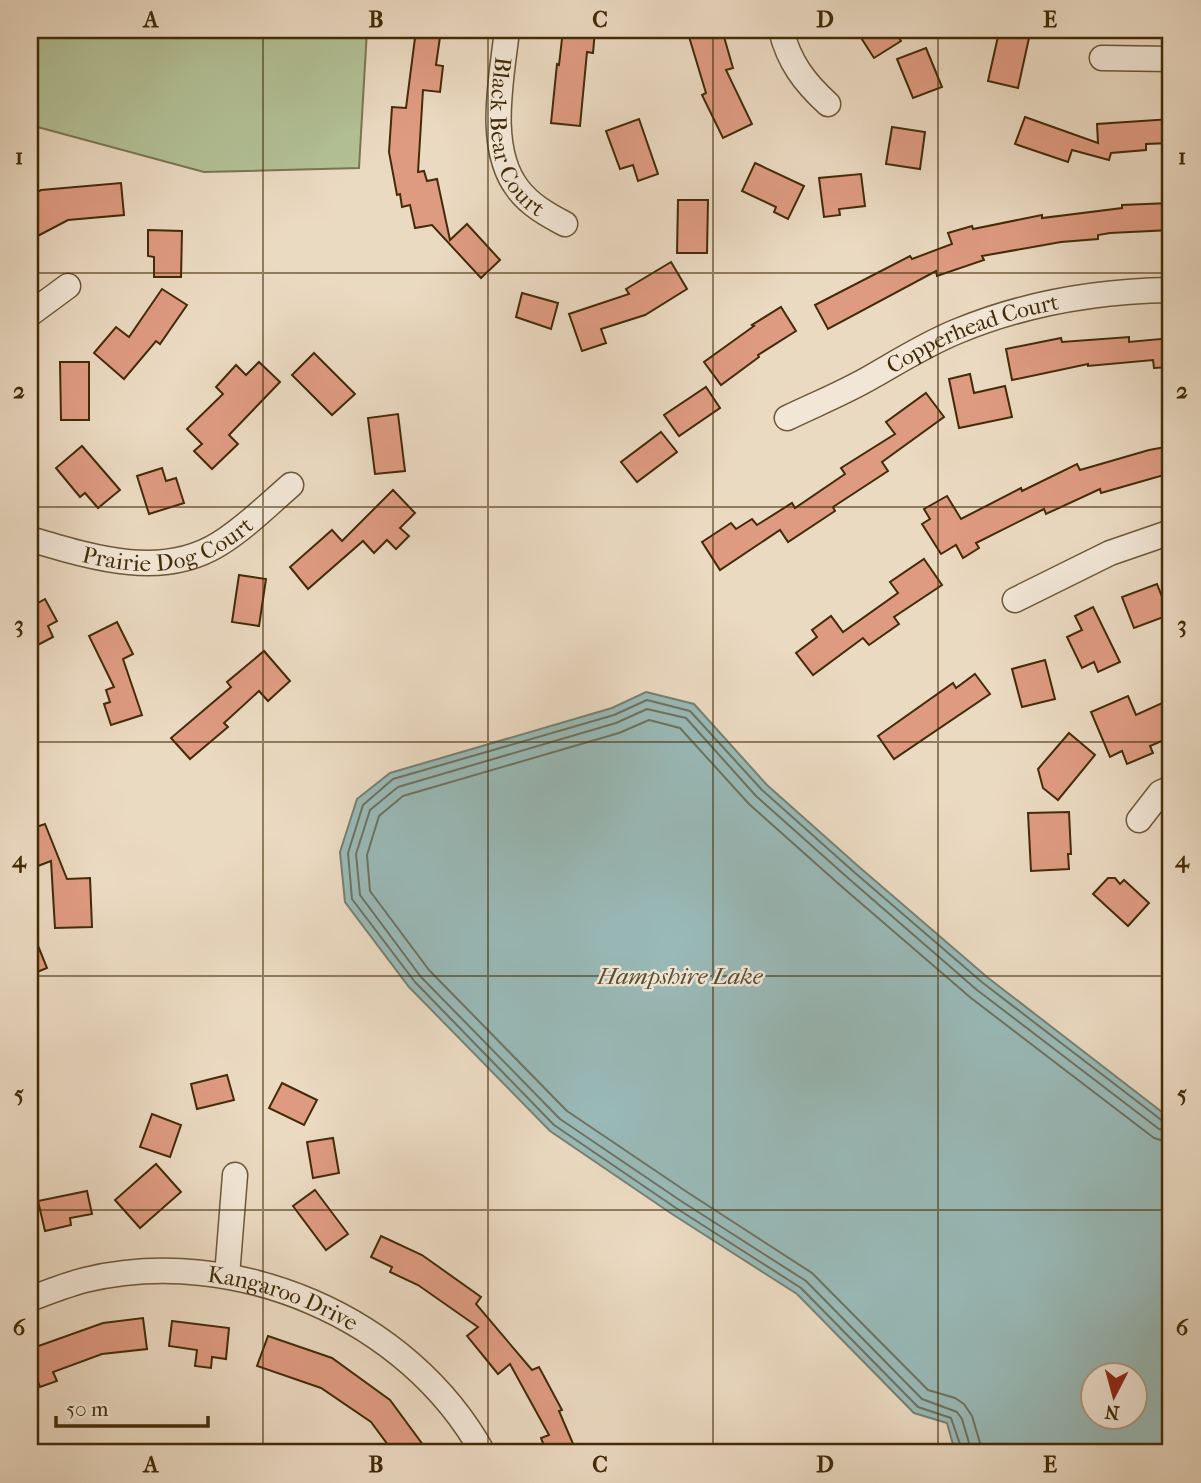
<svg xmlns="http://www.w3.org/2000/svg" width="1201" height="1483" font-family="'IM FELL French Canon',serif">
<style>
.green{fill:#b3c197;stroke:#7b764f;stroke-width:2}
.water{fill:#99bab8;stroke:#778171;stroke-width:2;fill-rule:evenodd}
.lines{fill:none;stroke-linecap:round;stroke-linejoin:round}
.shore{stroke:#6e7260;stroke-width:2}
.building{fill:#df9b82;stroke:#432b07;stroke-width:2}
.street-casing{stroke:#6d5736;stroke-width:27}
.street{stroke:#f2e7d7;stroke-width:24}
.grid{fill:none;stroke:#432b07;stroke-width:2;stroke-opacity:0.55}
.labels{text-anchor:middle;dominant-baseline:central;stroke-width:5;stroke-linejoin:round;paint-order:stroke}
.street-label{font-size:23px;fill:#432b07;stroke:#f2e7d7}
.water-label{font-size:24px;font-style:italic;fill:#584f33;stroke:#f2e7d7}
.neatline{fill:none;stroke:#432b07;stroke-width:2.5}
.grid-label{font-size:23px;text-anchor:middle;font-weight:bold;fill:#432b07}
</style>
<rect width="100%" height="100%" fill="#ebdac2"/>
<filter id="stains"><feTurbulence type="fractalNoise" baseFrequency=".00286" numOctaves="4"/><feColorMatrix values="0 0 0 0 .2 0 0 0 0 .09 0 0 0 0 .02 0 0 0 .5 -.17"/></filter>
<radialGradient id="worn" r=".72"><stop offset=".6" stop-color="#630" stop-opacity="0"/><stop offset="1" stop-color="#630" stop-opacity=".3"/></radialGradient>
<polygon class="green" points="30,30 367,30 359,168 204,172 30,125"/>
<path class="water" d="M 646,692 L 694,704 L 767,785 L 858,866 L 987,977 L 1171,1119 L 1171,1453 L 959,1453 L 954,1448 L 947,1423 L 914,1413 L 797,1294 L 672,1214 L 550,1131 L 409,987 L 345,902 L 340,852 L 357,799 L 390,773 L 612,708 ZM 1092,1374 L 1134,1374 L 1134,1416 L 1092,1416 Z"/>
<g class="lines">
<g class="shore">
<polyline points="963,1453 951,1418 918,1407 801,1288 676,1208 554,1125 415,982 352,899 348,853 363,805 393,779 614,715 647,700 690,711 762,790 854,872 983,983 1164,1122 1171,1124"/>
<polyline points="972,1453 962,1419 957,1412 922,1399 806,1281 681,1201 560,1119 421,977 360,895 356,854 370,810 398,787 616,723 647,709 686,718 756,796 848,878 977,990 1159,1129 1171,1132"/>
<polyline points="983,1453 972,1416 964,1404 955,1398 928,1390 812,1273 687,1192 567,1111 429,970 370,891 367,855 379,816 403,796 619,733 649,720 680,728 749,804 841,886 971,998 1154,1138 1171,1143"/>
</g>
</g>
<g class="building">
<polygon points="416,30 441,30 436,65 443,66 440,92 423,90 418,172 424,171 427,181 437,179 450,240 467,224 500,260 481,278 432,225 415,228 410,205 402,207 400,194 397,195 389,152 392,107 406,108"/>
<polygon points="563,30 595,30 593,53 587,52 580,126 551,123 557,64 559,65"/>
<polygon points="687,30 722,30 733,68 726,70 752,124 723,138 702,95 706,93"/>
<polygon points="856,30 894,30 901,41 874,58"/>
<polygon points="999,32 1029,38 1018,88 988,81"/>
<polygon points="926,48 942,87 913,98 897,59"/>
<polygon points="1025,117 1098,143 1097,124 1171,119 1171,143 1146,144 1146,150 1111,153 1109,160 1072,150 1068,162 1015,144"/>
<polygon points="639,119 658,174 638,181 633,165 620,169 606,131"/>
<polygon points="892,127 925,132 920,169 886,164"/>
<polygon points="755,163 804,186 788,219 774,212 776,207 742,191"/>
<polygon points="861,174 865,206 839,209 840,215 824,217 819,178"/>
<polygon points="121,183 124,215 68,220 30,240 30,196 41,190"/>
<polygon points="678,200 708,200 707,253 677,253"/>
<polygon points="1170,203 1171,230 1110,233 1098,235 1098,239 1061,242 982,256 984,260 937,276 936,271 828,329 815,305 910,256 912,259 952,244 948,233 972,226 973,229 1042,215 1042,218 1122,208 1122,205"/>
<polygon points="148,230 182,231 181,277 154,277 154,257 148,256"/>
<polygon points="671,262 687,289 645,315 601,329 606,343 582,351 569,314 629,294 626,289"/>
<polygon points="162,289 187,305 160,344 156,341 124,379 94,353 116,327 129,337"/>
<polygon points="522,293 558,303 551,329 516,317"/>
<polygon points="781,307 796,331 758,355 759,357 721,385 704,362 754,326 752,325"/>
<polygon points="1129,337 1129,342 1171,338 1171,367 1154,368 1153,360 1088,366 1088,364 1012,380 1006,349 1061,338 1062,342"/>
<polygon points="314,353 355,394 332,415 292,375"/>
<polygon points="60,362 89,362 89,420 61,420"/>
<polygon points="259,362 280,382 229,435 238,444 212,469 194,451 202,444 187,429 223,394 216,387 236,365 246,375"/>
<polygon points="970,374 974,393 1005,386 1012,417 959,428 949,379"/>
<polygon points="706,387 720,408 679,436 664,415"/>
<polygon points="926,393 944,417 882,462 888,471 833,507 835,511 788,542 780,530 720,570 702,542 731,523 736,529 752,519 757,525 792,503 795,508 845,474 841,468 895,434 886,422"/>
<polygon points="398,414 405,471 375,474 368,418"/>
<polygon points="661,432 677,452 637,482 621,462"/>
<polygon points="82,446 120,490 98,508 85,493 80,497 56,468"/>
<polygon points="1171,446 1171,473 1101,493 1100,489 1046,514 1044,509 976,543 979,548 963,558 956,545 941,554 922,524 930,519 924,509 947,496 961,519 1021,488 1022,491 1077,464 1080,470 1149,450"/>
<polygon points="162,468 166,481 176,478 184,503 149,514 137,476"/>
<polygon points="393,490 415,513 400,528 409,536 396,549 387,540 374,553 363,541 308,589 290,567 332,530 342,541"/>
<polygon points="924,559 942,585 894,617 899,624 869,645 863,638 813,675 796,653 817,637 812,630 831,616 843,632 898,593 890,582"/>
<polygon points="239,575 266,579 259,626 232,622"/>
<polygon points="1157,584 1169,615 1134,628 1122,597"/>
<polygon points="30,591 36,604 45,599 57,621 48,626 53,637 30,649"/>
<polygon points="1093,607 1120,662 1098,672 1094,662 1082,668 1067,637 1082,630 1075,616"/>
<polygon points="117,622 133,654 123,659 142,715 111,725 104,704 110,702 106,690 114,687 89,636"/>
<polygon points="264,651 290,681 268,701 259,691 224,723 228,727 190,759 171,738 231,687 227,682"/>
<polygon points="1045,660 1055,699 1022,707 1012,669"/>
<polygon points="975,674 990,694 894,759 878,736 953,683 956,688"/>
<polygon points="1128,696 1136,715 1171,699 1171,737 1150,746 1153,753 1127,764 1122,751 1110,757 1091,712"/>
<polygon points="1069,733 1095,755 1058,800 1043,788 1038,769"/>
<polygon points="1069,812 1071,854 1068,854 1069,869 1031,871 1028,813"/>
<polygon points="45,824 67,879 90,878 92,927 55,928 51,861 30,869 30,829"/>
<polygon points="1108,878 1115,878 1120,884 1124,880 1149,903 1128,926 1093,894"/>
<polygon points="30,926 47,968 30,975"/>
<polygon points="227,1075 234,1100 197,1109 191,1084"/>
<polygon points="282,1083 317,1100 304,1125 269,1108"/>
<polygon points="152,1114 181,1125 170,1157 140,1147"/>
<polygon points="333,1138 339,1173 313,1178 307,1142"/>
<polygon points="156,1164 181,1192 140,1228 115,1200"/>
<polygon points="315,1190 348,1234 326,1250 293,1206"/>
<polygon points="87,1191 92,1214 70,1218 71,1225 45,1231 38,1201"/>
<polygon points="381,1236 422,1255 481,1297 476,1304 532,1370 539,1367 562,1410 559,1411 577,1453 547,1453 541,1438 549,1435 510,1364 498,1374 467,1336 478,1327 418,1285 390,1272 392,1267 371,1257"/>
<polygon points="143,1318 147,1349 102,1354 53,1372 57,1381 40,1387 30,1359 30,1349 103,1323"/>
<polygon points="172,1321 229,1328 226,1359 212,1357 211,1368 195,1366 197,1350 169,1346"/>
<polygon points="268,1336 332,1358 390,1400 429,1453 394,1453 371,1422 321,1388 257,1366"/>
</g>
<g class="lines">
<defs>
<g id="street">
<path id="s1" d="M 507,30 C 502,77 486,148 518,189 C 530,205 548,215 565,224"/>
<path d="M 781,30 C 789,62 804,82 828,104"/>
<polyline points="1102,58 1171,59"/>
<polyline points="30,314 68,286"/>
<path id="s2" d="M 787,418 C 816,404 846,392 873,376 C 901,360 928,343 958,331 C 1026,303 1098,291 1171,290"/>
<path id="s3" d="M 30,539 C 91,557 161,580 219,544 C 245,528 268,505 291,485"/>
<polyline points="1015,600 1110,553 1171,532"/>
<polyline points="1139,820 1160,793 1171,788"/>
<polyline points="227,1276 235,1175"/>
<path id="s4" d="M 30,1299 C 48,1292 66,1285 85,1280 C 235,1244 408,1317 483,1453"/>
</g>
</defs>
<use href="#street" class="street-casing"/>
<use href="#street" class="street"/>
</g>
<path class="grid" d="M 263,30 L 263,1453M 488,30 L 488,1453M 713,30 L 713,1453M 938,30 L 938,1453M 30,273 L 1171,273M 30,507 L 1171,507M 30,742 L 1171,742M 30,976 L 1171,976M 30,1210 L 1171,1210"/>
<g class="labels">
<g class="street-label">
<text stroke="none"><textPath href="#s1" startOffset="112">Black Bear Court</textPath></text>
<text stroke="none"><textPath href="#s2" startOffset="205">Copperhead Court</textPath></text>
<text stroke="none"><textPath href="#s3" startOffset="144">Prairie Dog Court</textPath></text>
<text stroke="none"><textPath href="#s4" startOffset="261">Kangaroo Drive</textPath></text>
</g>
<g class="water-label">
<text x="680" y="976">Hampshire Lake</text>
</g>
</g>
<rect width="1201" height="1483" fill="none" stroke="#ebdac2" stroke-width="77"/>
<g transform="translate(1114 1396) rotate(186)"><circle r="33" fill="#f2e7d7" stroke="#ac9c84" stroke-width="2"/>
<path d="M0-5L12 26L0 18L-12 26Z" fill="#8f2418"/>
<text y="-10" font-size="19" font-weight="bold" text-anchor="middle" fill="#432b07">N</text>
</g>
<path d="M56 1416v10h152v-10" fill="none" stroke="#432b07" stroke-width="3.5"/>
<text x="66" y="1416" font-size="21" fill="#432b07" stroke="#f2e7d7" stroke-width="5" paint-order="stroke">50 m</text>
<rect x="38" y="38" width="1124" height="1406" class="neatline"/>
<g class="grid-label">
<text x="151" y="27">A</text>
<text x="376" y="27">B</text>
<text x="600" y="27">C</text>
<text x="825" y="27">D</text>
<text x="1050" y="27">E</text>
<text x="19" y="164">1</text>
<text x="1182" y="164">1</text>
<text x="19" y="398">2</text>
<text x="1182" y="398">2</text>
<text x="19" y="632">3</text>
<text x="1182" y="632">3</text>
<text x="19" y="867">4</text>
<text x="1182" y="867">4</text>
<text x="19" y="1101">5</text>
<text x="1182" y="1101">5</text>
<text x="19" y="1335">6</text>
<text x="1182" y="1335">6</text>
<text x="151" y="1472">A</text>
<text x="376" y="1472">B</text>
<text x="600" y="1472">C</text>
<text x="825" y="1472">D</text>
<text x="1050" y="1472">E</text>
</g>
<rect width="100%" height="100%" filter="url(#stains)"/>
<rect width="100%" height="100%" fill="url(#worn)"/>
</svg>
